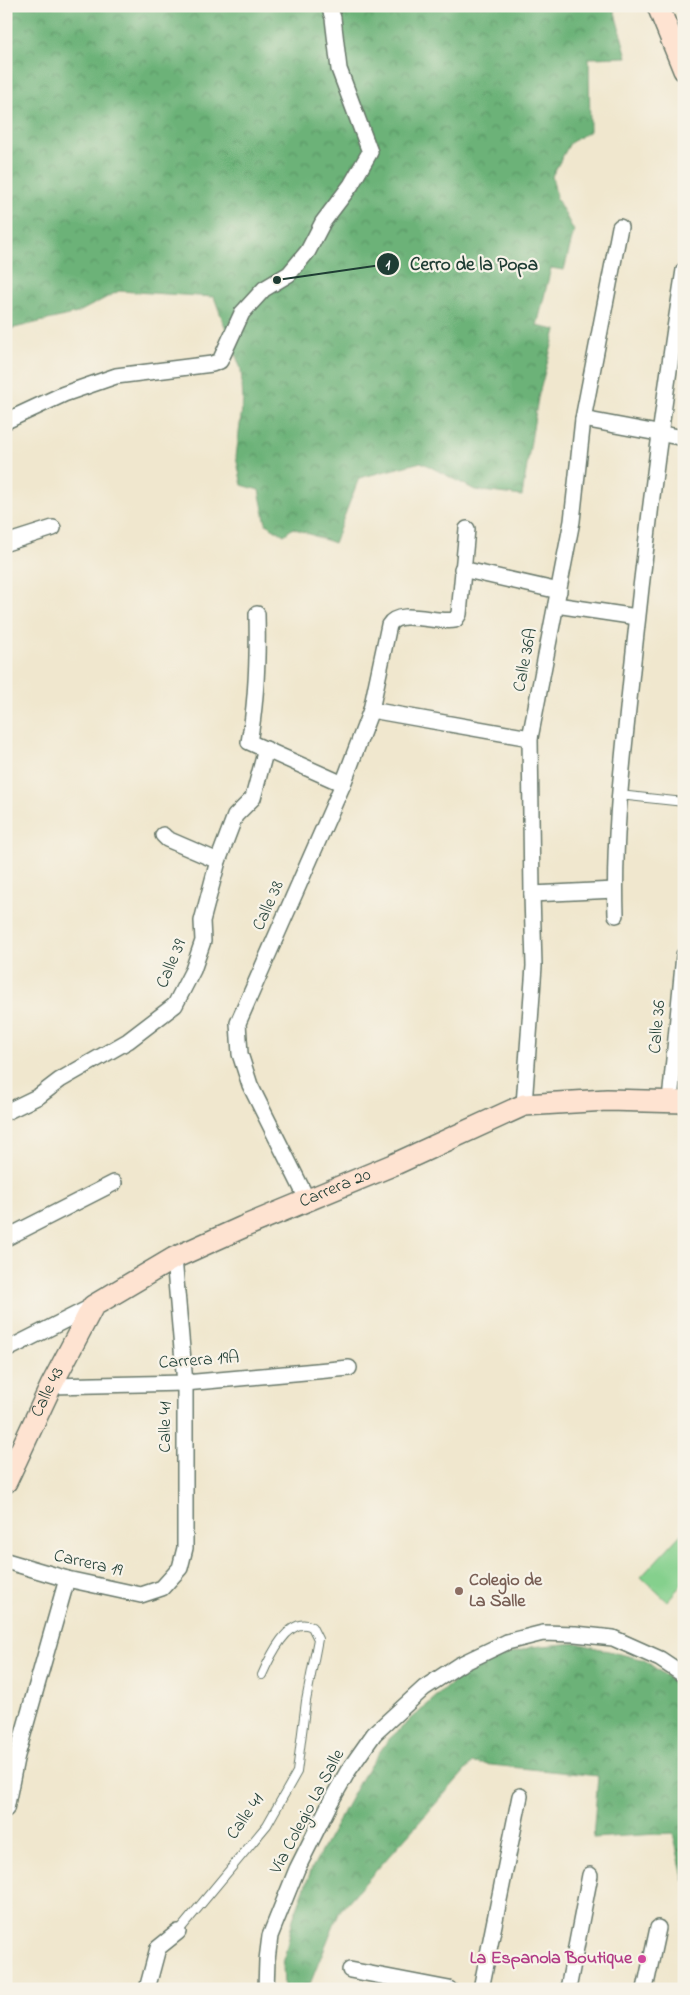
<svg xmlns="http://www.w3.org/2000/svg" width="690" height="1995" font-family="'Indie Flower',sans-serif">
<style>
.green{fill:#85d08d;stroke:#528660}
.forest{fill:url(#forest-crowns);stroke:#467856}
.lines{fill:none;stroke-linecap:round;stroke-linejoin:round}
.lane-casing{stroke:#68786a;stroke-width:10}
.street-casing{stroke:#68786a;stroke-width:18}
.secondary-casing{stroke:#68786a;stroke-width:24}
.lane{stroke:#fff;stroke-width:8}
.street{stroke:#fff;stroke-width:15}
.secondary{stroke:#fee3d1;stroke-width:21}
.education-dot{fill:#8d6e63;stroke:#f7f3e8;stroke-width:2}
.hotel-dot{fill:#d1479c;stroke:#f7f3e8;stroke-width:2}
.labels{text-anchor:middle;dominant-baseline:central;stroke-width:4.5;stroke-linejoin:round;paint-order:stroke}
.street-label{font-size:18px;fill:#1f3d34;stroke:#f7f3e8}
.education-label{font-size:18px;font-weight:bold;fill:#785e54;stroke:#f7f3e8;text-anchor:start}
.hotel-label{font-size:18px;font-weight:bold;fill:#b23c85;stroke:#f7f3e8;text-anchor:end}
.leader{fill:none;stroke:#1f3d34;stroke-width:2}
.callout-dot{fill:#1f3d34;stroke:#f7f3e8;stroke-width:2}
.mark-label{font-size:15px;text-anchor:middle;font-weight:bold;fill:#fff}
.callout-label{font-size:19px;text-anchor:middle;font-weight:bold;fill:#1f3d34;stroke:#f7f3e8;stroke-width:4.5;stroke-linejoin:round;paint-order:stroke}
</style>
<defs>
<pattern id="forest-crowns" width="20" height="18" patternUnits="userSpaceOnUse" patternTransform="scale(1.25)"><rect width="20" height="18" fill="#6cb278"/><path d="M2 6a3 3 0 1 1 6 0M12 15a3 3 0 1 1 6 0" fill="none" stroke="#589263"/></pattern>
</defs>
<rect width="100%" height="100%" fill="#f7f3e8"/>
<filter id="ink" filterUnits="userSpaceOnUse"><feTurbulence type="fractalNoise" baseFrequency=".02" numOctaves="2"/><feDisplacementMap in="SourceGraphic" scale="10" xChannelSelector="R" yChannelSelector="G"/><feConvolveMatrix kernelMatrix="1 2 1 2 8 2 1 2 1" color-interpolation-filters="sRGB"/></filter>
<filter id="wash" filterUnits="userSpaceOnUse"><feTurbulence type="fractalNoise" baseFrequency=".0096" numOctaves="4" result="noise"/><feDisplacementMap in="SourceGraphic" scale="20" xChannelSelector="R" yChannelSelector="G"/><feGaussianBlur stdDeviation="1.12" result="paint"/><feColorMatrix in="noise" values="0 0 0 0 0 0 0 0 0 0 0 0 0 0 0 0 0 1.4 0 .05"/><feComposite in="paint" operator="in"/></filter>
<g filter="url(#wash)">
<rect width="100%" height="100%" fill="#f0e7ce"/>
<polygon class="green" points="682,1533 684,1535 684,1582 667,1601 641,1577"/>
<g class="forest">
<polygon points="6,6 613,6 627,57 589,58 590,131 570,143 552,176 557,199 574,231 564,270 551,268 537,326 556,330 538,398 522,496 475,490 421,462 359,478 334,543 293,528 284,535 266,524 259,490 242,485 236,457 243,400 241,369 214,297 119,291 77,313 6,330"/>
<polygon points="577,1643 644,1660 684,1689 684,1881 673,1833 593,1838 598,1776 472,1763 339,1912 308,1989 284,1989 283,1964 293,1919 312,1868 362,1777 388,1740 468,1668 531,1647"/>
</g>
</g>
<g filter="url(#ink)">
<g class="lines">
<defs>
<g id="lane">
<polyline points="619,795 684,802"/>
<path d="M 178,1932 L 267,1825 L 297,1772 L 306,1701 L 318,1639 L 312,1627 C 289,1614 269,1659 262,1675"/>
</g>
<g id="street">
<polyline points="583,419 684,438"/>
<polyline points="6,421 64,394 116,376 212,364 220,361 242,313 264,289 289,274 308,251 323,222 351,185 370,152 339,69 333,18 329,6"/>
<polyline points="6,543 53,528"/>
<polyline points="462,569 559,591"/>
<polyline points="556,605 637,617"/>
<path d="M 257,614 C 258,657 257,699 249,742 L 343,784"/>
<polyline points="371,710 530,738"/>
<polyline points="163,835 167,839 218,861"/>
<polyline points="532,894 615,890"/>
<path d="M 616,915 C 613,833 624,751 632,670 C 646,536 663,403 684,270"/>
<polyline points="670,1101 684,955"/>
<polyline points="524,1105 534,966 532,894 530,738 572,521 583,419 620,227"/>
<polyline points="6,1112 39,1096 60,1080 128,1041 175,1005 193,970 203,941 202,921 218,861 235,816 253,798 266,749"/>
<path d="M 308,1201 L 250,1085 L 240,1054 L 238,1023 L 343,784 L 371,710 L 389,625 C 399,608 437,624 455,620 L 459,614 L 467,529"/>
<polyline points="6,1238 114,1183"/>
<polyline points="6,1350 93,1306"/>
<polyline points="51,1386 185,1383 349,1368"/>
<polyline points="6,1561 67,1579 141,1595 162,1588 180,1568 185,1548 185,1383 174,1258"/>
<polyline points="6,1809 16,1759 67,1579"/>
<polyline points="350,1970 449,1989"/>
<polyline points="147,1989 158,1948 178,1932"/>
<polyline points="266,1989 267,1960 270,1936 297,1869 331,1801 348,1771 374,1734 424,1688 459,1665 507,1642 543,1633 575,1634 613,1638 660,1659 684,1675"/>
<polyline points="481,1989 520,1796"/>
<polyline points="568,1989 590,1875"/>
<polyline points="645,1989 658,1928"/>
</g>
<g id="secondary">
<polyline points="658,6 684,70"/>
<path id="s1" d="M 6,1482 L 51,1386 L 93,1306 L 174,1258 L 243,1227 L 395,1164 L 524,1105 L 607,1100 L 684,1102"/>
</g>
</defs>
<use href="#lane" class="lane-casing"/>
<use href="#street" class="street-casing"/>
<use href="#secondary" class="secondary-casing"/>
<use href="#lane" class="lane"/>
<use href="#street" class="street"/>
<use href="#secondary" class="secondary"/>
</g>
</g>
<circle class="education-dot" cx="459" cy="1591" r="5"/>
<circle class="hotel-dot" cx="642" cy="1959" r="5"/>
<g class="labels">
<g class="street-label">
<text transform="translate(526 660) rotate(-79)">Calle 36A</text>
<text transform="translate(269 906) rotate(-66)">Calle 38</text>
<text transform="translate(172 964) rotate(-67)">Calle 39</text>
<text transform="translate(658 1027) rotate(-85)">Calle 36</text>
<text stroke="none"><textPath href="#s1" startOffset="466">Carrera 20</textPath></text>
<text transform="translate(199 1361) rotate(-4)">Carrera 19A</text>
<text stroke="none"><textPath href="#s1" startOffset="99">Calle 43</textPath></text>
<text transform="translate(166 1427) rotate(-90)">Calle 41</text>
<text transform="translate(88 1564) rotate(13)">Carrera 19</text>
<text transform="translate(308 1812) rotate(-62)">Vía Colegio La Salle</text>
<text transform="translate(246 1817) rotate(-55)">Calle 41</text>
</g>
<g class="education-label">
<text x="469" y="1581">Colegio de<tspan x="469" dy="21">La Salle</tspan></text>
</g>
<g class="hotel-label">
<text x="632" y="1959">La Espanola Boutique</text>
</g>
</g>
<path class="leader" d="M277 280L388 264"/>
<g class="callout-dot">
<circle cx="277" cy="280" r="5"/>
<circle cx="388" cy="264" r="12"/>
</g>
<g class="mark-label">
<text x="388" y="269">1</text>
</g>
<g class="callout-label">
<text x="474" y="270">Cerro de la Popa</text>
</g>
<rect width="690" height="1995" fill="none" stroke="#f7f3e8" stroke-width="25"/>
</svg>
